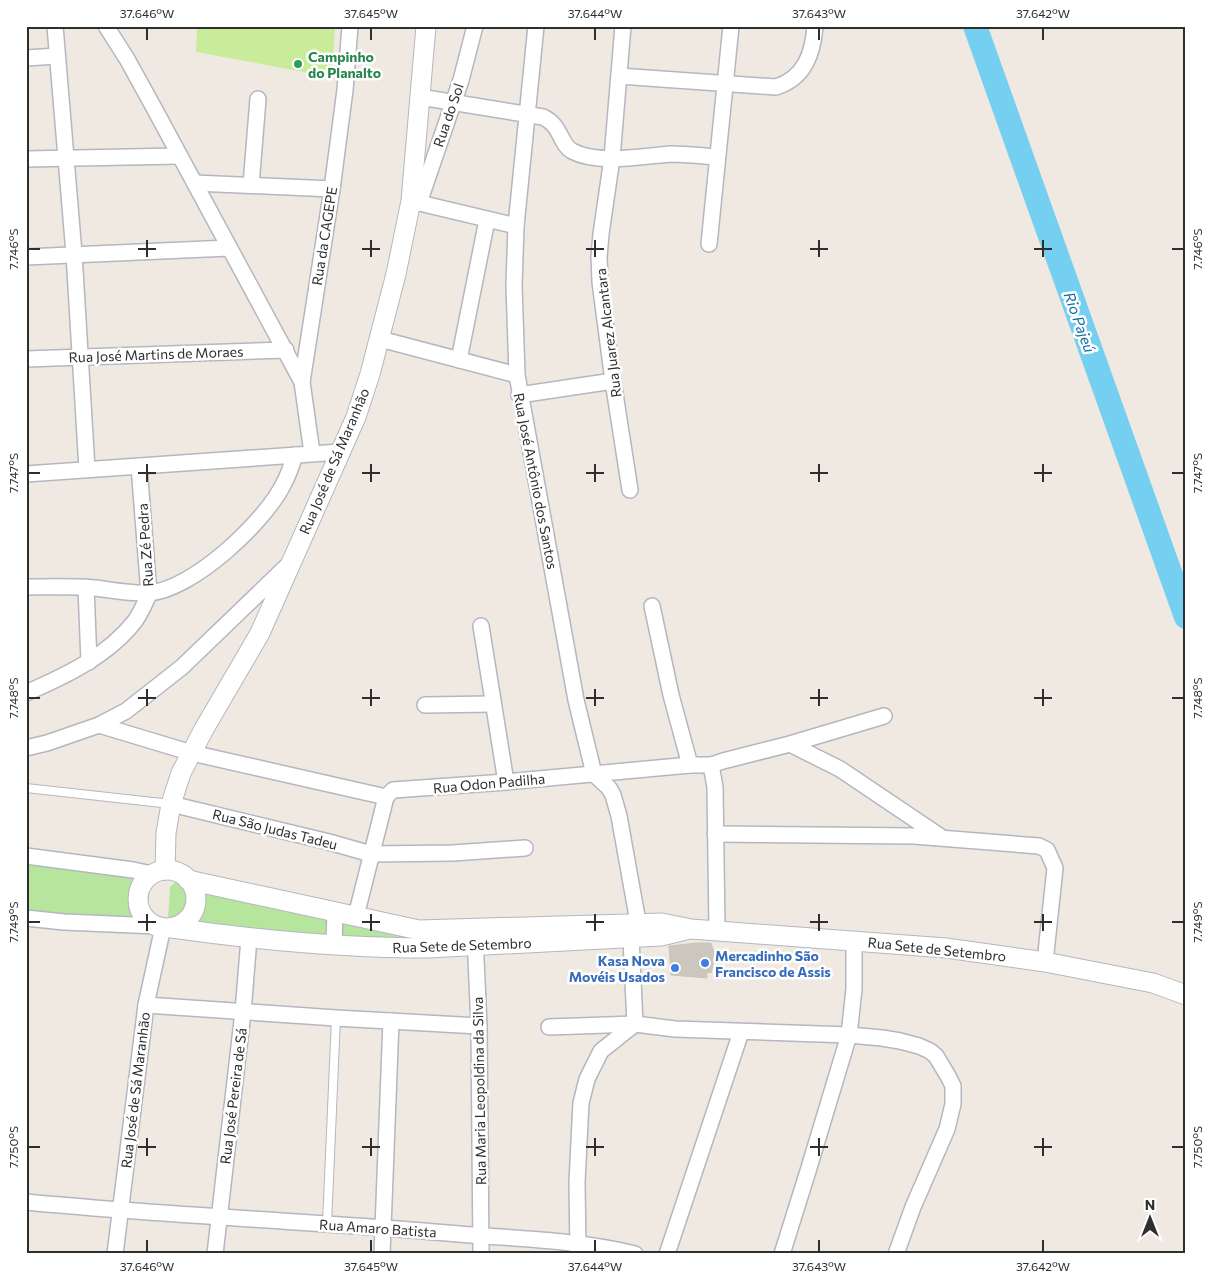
<svg xmlns="http://www.w3.org/2000/svg" width="1212" height="1280" font-family="Commissioner,sans-serif">
<style>
.green{fill:#b6e59e}
.pitch{fill:#c9ec9a}
.lines{fill:none;stroke-linecap:round;stroke-linejoin:round}
.river{stroke:#75cff0;stroke-width:24}
.building{fill:#cbc7bf;stroke:#cbc5ba}
.service-casing{stroke:#b4b7c1;stroke-width:10}
.minor-casing{stroke:#b4b7c1;stroke-width:18}
.tertiary-casing{stroke:#b4b7c1;stroke-width:21}
.service{stroke:#fff;stroke-width:8}
.minor{stroke:#fff;stroke-width:15}
.tertiary{stroke:#fff;stroke-width:19}
.ticks{fill:none;stroke:#2e2e2e;stroke-width:2}
.leisure-dot{fill:#2e9e5b;stroke:#fff;stroke-width:2}
.shop-dot{fill:#3f7fe0;stroke:#fff;stroke-width:2}
.labels{text-anchor:middle;dominant-baseline:central;stroke-width:5;stroke-linejoin:round;paint-order:stroke}
.leisure-label{font-size:14px;font-weight:bold;fill:#27864d;stroke:#fff;text-anchor:start}
.street-label{font-size:14px;fill:#2e2e2e;stroke:#fff}
.shop-label{font-size:14px;font-weight:bold;fill:#366cbe;stroke:#fff;text-anchor:start}
.water-label{font-size:15px;font-style:italic;fill:#0d6fa3;stroke:#fff}
.neatline{fill:none;stroke:#2e2e2e;stroke-width:2}
.ticks-label{font-size:12px;text-anchor:middle;fill:#2e2e2e}
</style>
<rect width="100%" height="100%" fill="#efe9e1"/>
<g class="green">
<polygon points="26,862 145,877 150,882 148,915 141,920 26,911"/>
<polygon points="176,881 373,928 423,936 423,943 174,924 168,919 170,887"/>
</g>
<polygon class="pitch" points="197,26 335,26 332,77 196,52"/>
<g class="lines">
<polyline class="river" points="975,26 1186,617"/>
</g>
<polygon class="building" points="697,943 711,943 715,956 711,973 707,972 707,978 671,975 669,946"/>
<g class="lines">
<defs>
<g id="service">
<polyline points="26,788 171,804"/>
<polyline points="327,1224 336,1018"/>
</g>
<g id="minor">
<polyline points="55,26 74,254 87,469"/>
<polyline points="106,26 127,59 154,108 302,382 312,453"/>
<polyline points="536,26 516,226 514,285 517,375 576,700 594,774 609,788 613,795 619,816 638,922"/>
<polyline points="623,26 612,158 601,234 599,257 600,282 613,381 630,490"/>
<polyline points="26,58 57,56"/>
<path d="M 619,76 L 776,87 C 805,78 813,53 815,26"/>
<path d="M 420,97 L 543,117 C 562,126 559,143 572,151 C 598,165 642,156 671,154 C 686,154 702,156 717,157"/>
<polyline points="26,159 179,156"/>
<polyline points="195,183 332,189"/>
<polyline points="251,185 258,99"/>
<polyline points="411,201 516,226"/>
<polyline points="419,203 461,80 475,26"/>
<polyline points="709,244 731,26"/>
<polyline points="26,257 229,248"/>
<polyline points="380,339 517,375"/>
<polyline points="26,359 286,350"/>
<polyline points="459,360 487,220"/>
<polyline points="302,382 332,189 345,90 350,26"/>
<polyline points="519,395 613,381"/>
<polyline points="26,474 340,452"/>
<path d="M 26,587 C 49,587 72,586 95,588 C 112,590 131,594 148,593 C 192,591 266,521 284,483 C 289,474 292,464 295,455"/>
<polyline points="86,587 89,662"/>
<polyline points="652,606 671,695 690,765"/>
<polyline points="481,626 506,782"/>
<path d="M 26,693 C 65,676 108,656 135,621 C 141,613 145,603 149,594 L 139,466"/>
<polyline points="425,705 493,704"/>
<polyline points="99,725 192,753 386,797 393,790 506,782 690,765 711,765 723,761 790,744 884,716"/>
<polyline points="790,744 840,769 941,837"/>
<polyline points="26,748 47,743 99,725 126,711 182,667 288,565"/>
<polyline points="711,765 715,787 717,930"/>
<polyline points="171,804 329,842 371,854 453,853 525,848"/>
<polyline points="715,834 914,836 1039,846 1047,850 1055,868 1045,962"/>
<polyline points="26,856 133,870 152,874"/>
<polyline points="356,916 386,797"/>
<polyline points="26,918 64,922 156,926"/>
<polyline points="475,936 479,1026 481,1254"/>
<polyline points="334,944 335,911"/>
<polyline points="146,1005 336,1018 479,1026"/>
<polyline points="549,1027 635,1024 675,1029 849,1035 882,1038 900,1041 919,1046 930,1051 936,1056 948,1076 953,1086 953,1104 947,1129 913,1207 896,1254"/>
<path d="M 26,1202 C 170,1216 315,1221 459,1234 C 518,1239 578,1240 635,1254"/>
<polyline points="578,1253 577,1182 580,1122 581,1103 587,1079 601,1051 635,1024 631,938"/>
<polyline points="115,1254 146,1005 163,927"/>
<polyline points="215,1254 243,1012 249,938"/>
<polyline points="382,1254 391,1021"/>
<polyline points="667,1254 741,1032"/>
<polyline points="782,1254 808,1171 849,1035 854,989 854,940"/>
</g>
<g id="tertiary">
<polyline points="165,870 166,833 171,804 181,773 204,729 260,633 356,417 370,374 396,274 411,201 426,26"/>
<circle cx="167" cy="899" r="29"/>
<polyline points="188,880 419,930 662,923 691,929 946,948 1045,962 1153,983 1186,995"/>
<path d="M 172,928 C 257,940 343,948 428,948 L 661,936 L 686,930"/>
</g>
</defs>
<use href="#service" class="service-casing"/>
<use href="#minor" class="minor-casing"/>
<use href="#tertiary" class="tertiary-casing"/>
<use href="#service" class="service"/>
<use href="#minor" class="minor"/>
<use href="#tertiary" class="tertiary"/>
</g>
<path class="ticks" d="M 147,28 L 147,40M 371,28 L 371,40M 595,28 L 595,40M 819,28 L 819,40M 1043,28 L 1043,40M 147,240 L 147,257M 371,240 L 371,257M 595,240 L 595,257M 819,240 L 819,257M 1043,240 L 1043,257M 28,249 L 40,249M 138,249 L 156,249M 362,249 L 380,249M 586,249 L 604,249M 810,249 L 828,249M 1034,249 L 1052,249M 1172,249 L 1184,249M 147,464 L 147,482M 371,464 L 371,482M 595,464 L 595,482M 819,464 L 819,482M 1043,464 L 1043,482M 28,473 L 40,473M 138,473 L 156,473M 362,473 L 380,473M 586,473 L 604,473M 810,473 L 828,473M 1034,473 L 1052,473M 1172,473 L 1184,473M 147,689 L 147,706M 371,689 L 371,706M 595,689 L 595,706M 819,689 L 819,706M 1043,689 L 1043,706M 28,698 L 40,698M 138,698 L 156,698M 362,698 L 380,698M 586,698 L 604,698M 810,698 L 828,698M 1034,698 L 1052,698M 1172,698 L 1184,698M 147,914 L 147,931M 371,914 L 371,931M 595,914 L 595,931M 819,914 L 819,931M 1043,914 L 1043,931M 28,922 L 40,922M 138,922 L 156,922M 362,922 L 380,922M 586,922 L 604,922M 810,922 L 828,922M 1034,922 L 1052,922M 1172,922 L 1184,922M 147,1138 L 147,1156M 371,1138 L 371,1156M 595,1138 L 595,1156M 819,1138 L 819,1156M 1043,1138 L 1043,1156M 28,1147 L 40,1147M 138,1147 L 156,1147M 362,1147 L 380,1147M 586,1147 L 604,1147M 810,1147 L 828,1147M 1034,1147 L 1052,1147M 1172,1147 L 1184,1147M 147,1240 L 147,1252M 371,1240 L 371,1252M 595,1240 L 595,1252M 819,1240 L 819,1252M 1043,1240 L 1043,1252"/>
<circle class="leisure-dot" cx="298" cy="64" r="5"/>
<g class="shop-dot">
<circle cx="705" cy="963" r="5"/>
<circle cx="675" cy="968" r="5"/>
</g>
<g class="labels">
<g class="leisure-label">
<text x="308" y="56">Campinho<tspan x="308" dy="16">do Planalto</tspan></text>
</g>
<g class="street-label">
<text transform="translate(448 115) rotate(-71)">Rua do Sol</text>
<text transform="translate(324 236) rotate(-81)">Rua da CAGEPE</text>
<text transform="translate(608 333) rotate(-97)">Rua Juarez Alcantara</text>
<text transform="translate(156 354) rotate(-2)">Rua José Martins de Moraes</text>
<text transform="translate(334 461) rotate(-67)">Rua José de Sá Maranhão</text>
<text transform="translate(536 481) rotate(79)">Rua José Antônio dos Santos</text>
<text transform="translate(145 545) rotate(-94)">Rua Zé Pedra</text>
<text transform="translate(489 783) rotate(-5)">Rua Odon Padilha</text>
<text transform="translate(275 829) rotate(14)">Rua São Judas Tadeu</text>
<text transform="translate(462 945) rotate(-2)">Rua Sete de Setembro</text>
<text transform="translate(937 949) rotate(6)">Rua Sete de Setembro</text>
<text transform="translate(135 1090) rotate(-83)">Rua José de Sá Maranhão</text>
<text transform="translate(479 1091) rotate(-91)">Rua Maria Leopoldina da Silva</text>
<text transform="translate(233 1096) rotate(-83)">Rua José Pereira de Sá</text>
<text transform="translate(378 1228) rotate(4)">Rua Amaro Batista</text>
</g>
<g class="shop-label">
<text x="715" y="955">Mercadinho São<tspan x="715" dy="16">Francisco de Assis</tspan></text>
<text x="665" y="960" text-anchor="end">Kasa Nova<tspan x="665" dy="16">Movéis Usados</tspan></text>
</g>
<g class="water-label">
<text transform="translate(1080 322) rotate(70)">Rio Pajeú</text>
</g>
</g>
<rect width="1212" height="1280" fill="none" stroke="#ffffff" stroke-width="55"/>
<g transform="translate(1150 1218)" stroke="#ffffff" stroke-width="4" paint-order="stroke">
<path d="M0-4L9 19L0 12L-9 19Z" fill="#2e2e2e"/>
<text y="-8" font-size="14" font-weight="bold" text-anchor="middle" fill="#2e2e2e">N</text>
</g>
<rect x="28" y="28" width="1156" height="1224" class="neatline"/>
<g class="ticks-label">
<text x="147" y="18">37.646°W</text>
<text x="371" y="18">37.645°W</text>
<text x="595" y="18">37.644°W</text>
<text x="819" y="18">37.643°W</text>
<text x="1043" y="18">37.642°W</text>
<text transform="translate(14 249) rotate(-90)" y="4">7.746°S</text>
<text transform="translate(1198 249) rotate(-90)" y="4">7.746°S</text>
<text transform="translate(14 473) rotate(-90)" y="4">7.747°S</text>
<text transform="translate(1198 473) rotate(-90)" y="4">7.747°S</text>
<text transform="translate(14 698) rotate(-90)" y="4">7.748°S</text>
<text transform="translate(1198 698) rotate(-90)" y="4">7.748°S</text>
<text transform="translate(14 922) rotate(-90)" y="4">7.749°S</text>
<text transform="translate(1198 922) rotate(-90)" y="4">7.749°S</text>
<text transform="translate(14 1147) rotate(-90)" y="4">7.750°S</text>
<text transform="translate(1198 1147) rotate(-90)" y="4">7.750°S</text>
<text x="147" y="1271">37.646°W</text>
<text x="371" y="1271">37.645°W</text>
<text x="595" y="1271">37.644°W</text>
<text x="819" y="1271">37.643°W</text>
<text x="1043" y="1271">37.642°W</text>
</g>
</svg>
